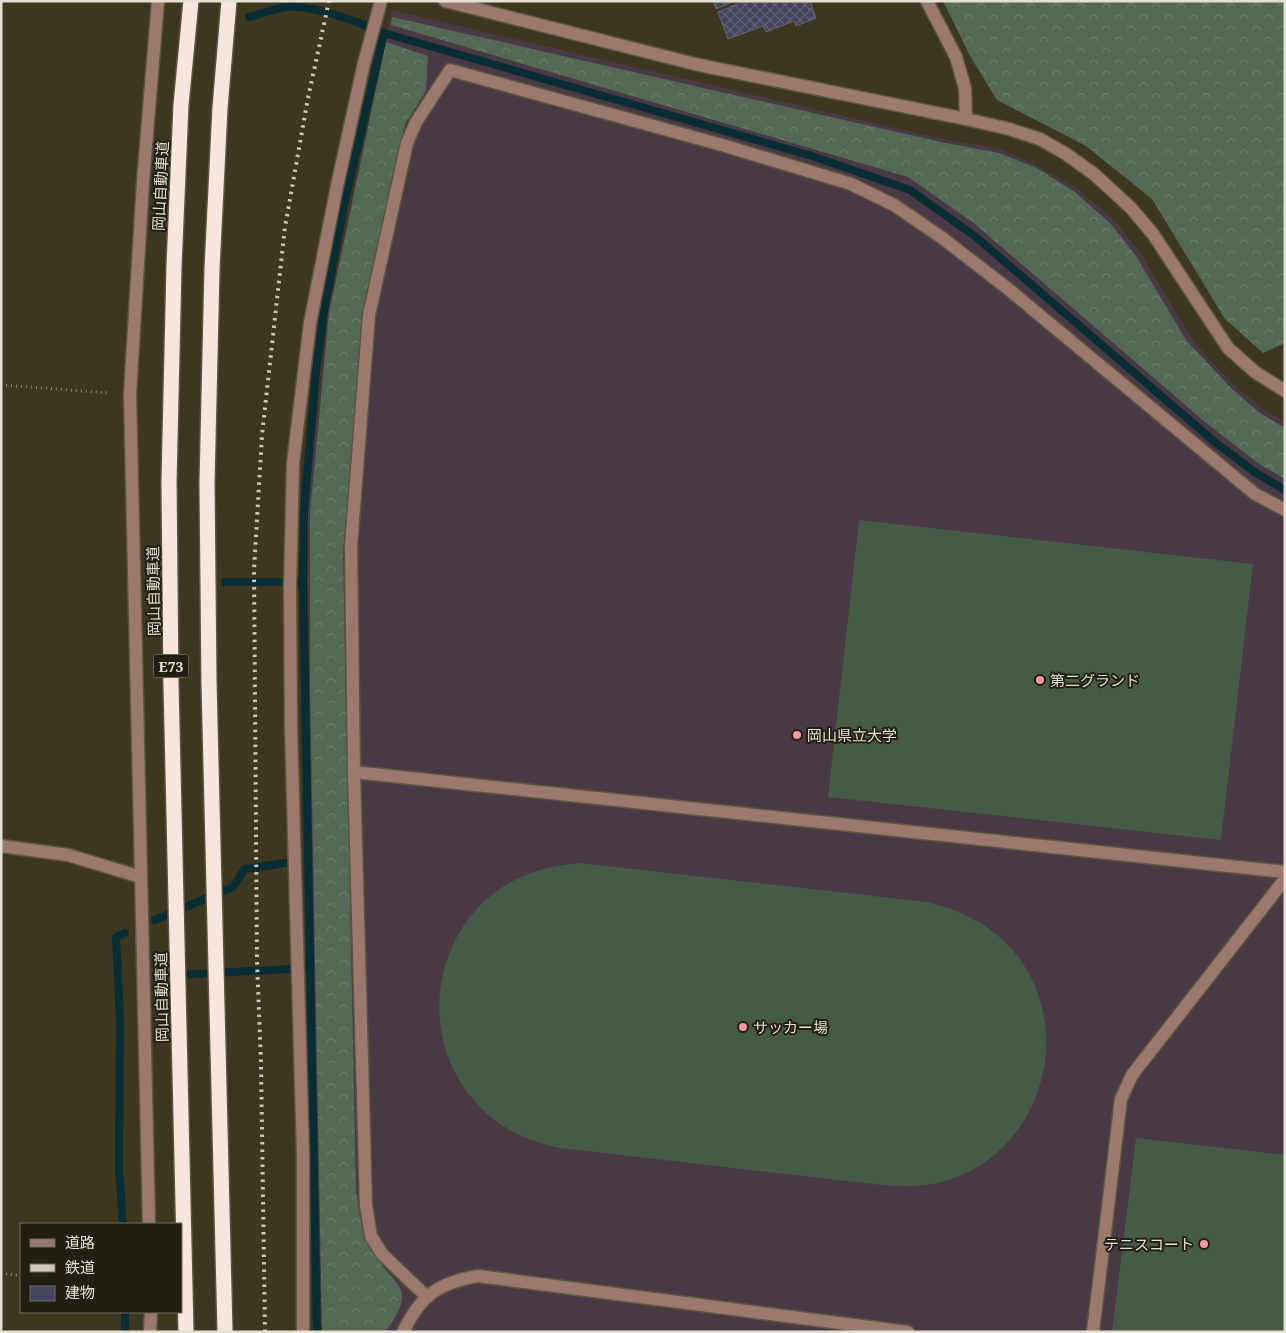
<svg xmlns="http://www.w3.org/2000/svg" width="1286" height="1333" font-family="'Noto Serif','Noto Sans JP',serif">
<style>
.education{fill:#493945}
.grass{fill:#465a48}
.forest{fill:url(#forest-crowns)}
.lines{fill:none;stroke-linecap:round;stroke-linejoin:round}
.stream{stroke:#092d32;stroke-width:8}
.building{fill:url(#building-cross-hatch);stroke:#62637b}
.minor-casing{stroke:#5c553f;stroke-width:15}
.highway-casing{stroke:#5c553f;stroke-width:18}
.path{stroke:#908a77;stroke-width:3;stroke-dasharray:1 4;stroke-linecap:butt}
.minor{stroke:#9b796e;stroke-width:12}
.highway{stroke:#f7e6e0;stroke-width:15}
.rail{stroke:#cdc8b9;stroke-width:4;stroke-dasharray:2.5 5;stroke-linecap:butt}
.poi-dot{fill:#f49aa7;stroke:#221e14;stroke-width:2}
.labels{text-anchor:middle;dominant-baseline:central;stroke-width:4;stroke-linejoin:round;paint-order:stroke}
.shield{fill:#221e14;stroke:#aaa699;stroke-width:1}
.shield-label{font-size:14px;font-weight:bold;fill:#e4e0d2}
.street-label{font-size:15px;fill:#e4e0d2;stroke:#221e14}
.poi-label{font-size:15px;fill:#e4e0d2;stroke:#221e14;text-anchor:start}
</style>
<defs>
<pattern id="forest-crowns" width="20" height="18" patternUnits="userSpaceOnUse" patternTransform="scale(1.25)"><rect width="20" height="18" fill="#536955"/><path d="M2 6a3 3 0 1 1 6 0M12 15a3 3 0 1 1 6 0" fill="none" stroke="#6c7e6d"/></pattern>
<pattern id="building-cross-hatch" width="8" height="8" patternUnits="userSpaceOnUse" patternTransform="scale(1.25)"><rect width="8" height="8" fill="#44455d"/><path d="M0 0l8 8M0 8l8-8" fill="none" stroke="#5f6073"/></pattern>
</defs>
<rect width="100%" height="100%" fill="#3e371f"/>
<polygon class="education" points="392,10 942,139 1001,149 1038,166 1078,189 1115,221 1141,254 1190,335 1209,360 1235,386 1262,408 1285,422 1285,1332 320,1332 313,955 307,514 328,312"/>
<g class="grass">
<polygon points="859,520 1253,564 1221,840 828,797"/>
<path d="M 579,863 L 927,902 C 963,911 996,927 1019,958 C 1075,1034 1041,1150 949,1180 C 927,1187 905,1187 882,1185 L 560,1148 C 533,1142 507,1132 486,1113 C 481,1109 477,1103 473,1099 C 410,1026 439,906 531,873 C 546,867 563,865 579,863 Z"/>
<polygon points="1136,1138 1285,1155 1285,1332 1112,1332"/>
</g>
<g class="forest">
<polygon points="943,1 1285,1 1285,343 1263,353 1225,319 1152,199 1086,146 997,100 970,56"/>
<polygon points="392,17 941,142 999,153 1037,168 1075,192 1111,224 1136,256 1186,340 1232,389 1260,413 1285,428 1285,479 1259,464 1205,422 975,224 908,177 391,25"/>
<path d="M 386,42 L 428,56 L 426,91 L 405,124 L 363,318 L 343,553 L 356,1191 C 360,1214 360,1229 372,1250 C 392,1288 421,1284 385,1332 L 322,1332 L 310,692 L 310,513 L 329,313 Z"/>
</g>
<g class="lines">
<g class="stream">
<path d="M 249,17 C 262,14 275,8 287,7 C 312,4 361,23 384,33 L 812,156 L 910,190 L 976,237 L 1216,443 L 1256,473 L 1285,490"/>
<polyline points="225,582 303,582"/>
<polyline points="155,920 233,887 245,869 299,861"/>
<polyline points="157,976 310,968"/>
<polyline points="123,1224 119,1169 120,1018 116,937 125,933"/>
<polyline points="125,1332 125,1312"/>
<polyline points="317,1332 303,582 304,511 316,371 324,311 344,205 384,33"/>
</g>
</g>
<g class="building">
<polygon points="713,1 735,1 716,9"/>
<polygon points="744,1 810,1 816,18 796,26 794,21 766,32 763,26 728,39 718,12"/>
</g>
<g class="lines">
<defs>
<g id="minor">
<polyline points="445,1 699,65 966,119 1009,129 1040,139 1066,154 1094,174 1131,208 1153,234 1228,348 1255,372 1285,391"/>
<polyline points="927,1 956,57 965,88 966,119"/>
<polyline points="354,772 1285,872"/>
<polyline points="1,846 68,855 141,877"/>
<polyline points="149,1224 130,394 143,182 158,1"/>
<polyline points="427,1297 382,1254 371,1236 366,1205 354,772 351,546 369,315 407,143 416,122 450,70 722,145 851,184 894,205 941,237 1007,288 1255,494 1285,510"/>
<polyline points="150,1332 151,1312"/>
<polyline points="303,1332 303,1156 291,727 290,588 293,463 310,323 337,186 364,63 381,1"/>
<path d="M 403,1332 C 421,1295 438,1283 478,1276 L 908,1332"/>
<polyline points="1093,1332 1121,1099 1132,1075 1285,879"/>
</g>
<g id="highway">
<polyline points="186,1332 171,684 169,482 174,266 181,105 191,1"/>
<polyline points="225,1332 209,683 207,483 212,269 220,108 229,1"/>
</g>
</defs>
<use href="#minor" class="minor-casing"/>
<use href="#highway" class="highway-casing"/>
<g class="path">
<polyline points="1,385 110,393"/>
<polyline points="1,1273 21,1276"/>
</g>
<use href="#minor" class="minor"/>
<use href="#highway" class="highway"/>
<polyline class="rail" points="265,1332 261,1063 257,962 254,570 262,435 285,227 308,98 329,1"/>
</g>
<g class="poi-dot">
<circle cx="1040" cy="680" r="5"/>
<circle cx="797" cy="735" r="5"/>
<circle cx="743" cy="1027" r="5"/>
<circle cx="1204" cy="1244" r="5"/>
</g>
<g class="labels">
<rect class="shield" x="153.5" y="654.5" width="35" height="23" rx="4"/>
<g class="shield-label">
<text x="171" y="666">E73</text>
</g>
<g class="street-label">
<text transform="translate(160 186) rotate(-87)">岡山自動車道</text>
<text transform="translate(153 591) rotate(-91)">岡山自動車道</text>
<text transform="translate(161 997) rotate(-91)">岡山自動車道</text>
</g>
<g class="poi-label">
<text x="1050" y="680">第二グランド</text>
<text x="807" y="735">岡山県立大学</text>
<text x="753" y="1027">サッカー場</text>
<text x="1194" y="1244" text-anchor="end">テニスコート</text>
</g>
</g>
<rect width="1286" height="1333" fill="none" stroke="#e4e0d2" stroke-width="5"/>
<rect x="20" y="1223" width="162" height="90" fill="#221e14" stroke="#706c60"/>
<rect x="30" y="1239" width="25" height="8" fill="#9b796e" stroke="#706c60"/>
<text x="65" y="1248" font-size="15" fill="#e4e0d2">道路</text>
<rect x="30" y="1264" width="25" height="8" fill="#cdc8b9" stroke="#706c60"/>
<text x="65" y="1273" font-size="15" fill="#e4e0d2">鉄道</text>
<rect x="30" y="1286" width="25" height="15" fill="#44455d" stroke="#706c60"/>
<text x="65" y="1298" font-size="15" fill="#e4e0d2">建物</text>
</svg>
